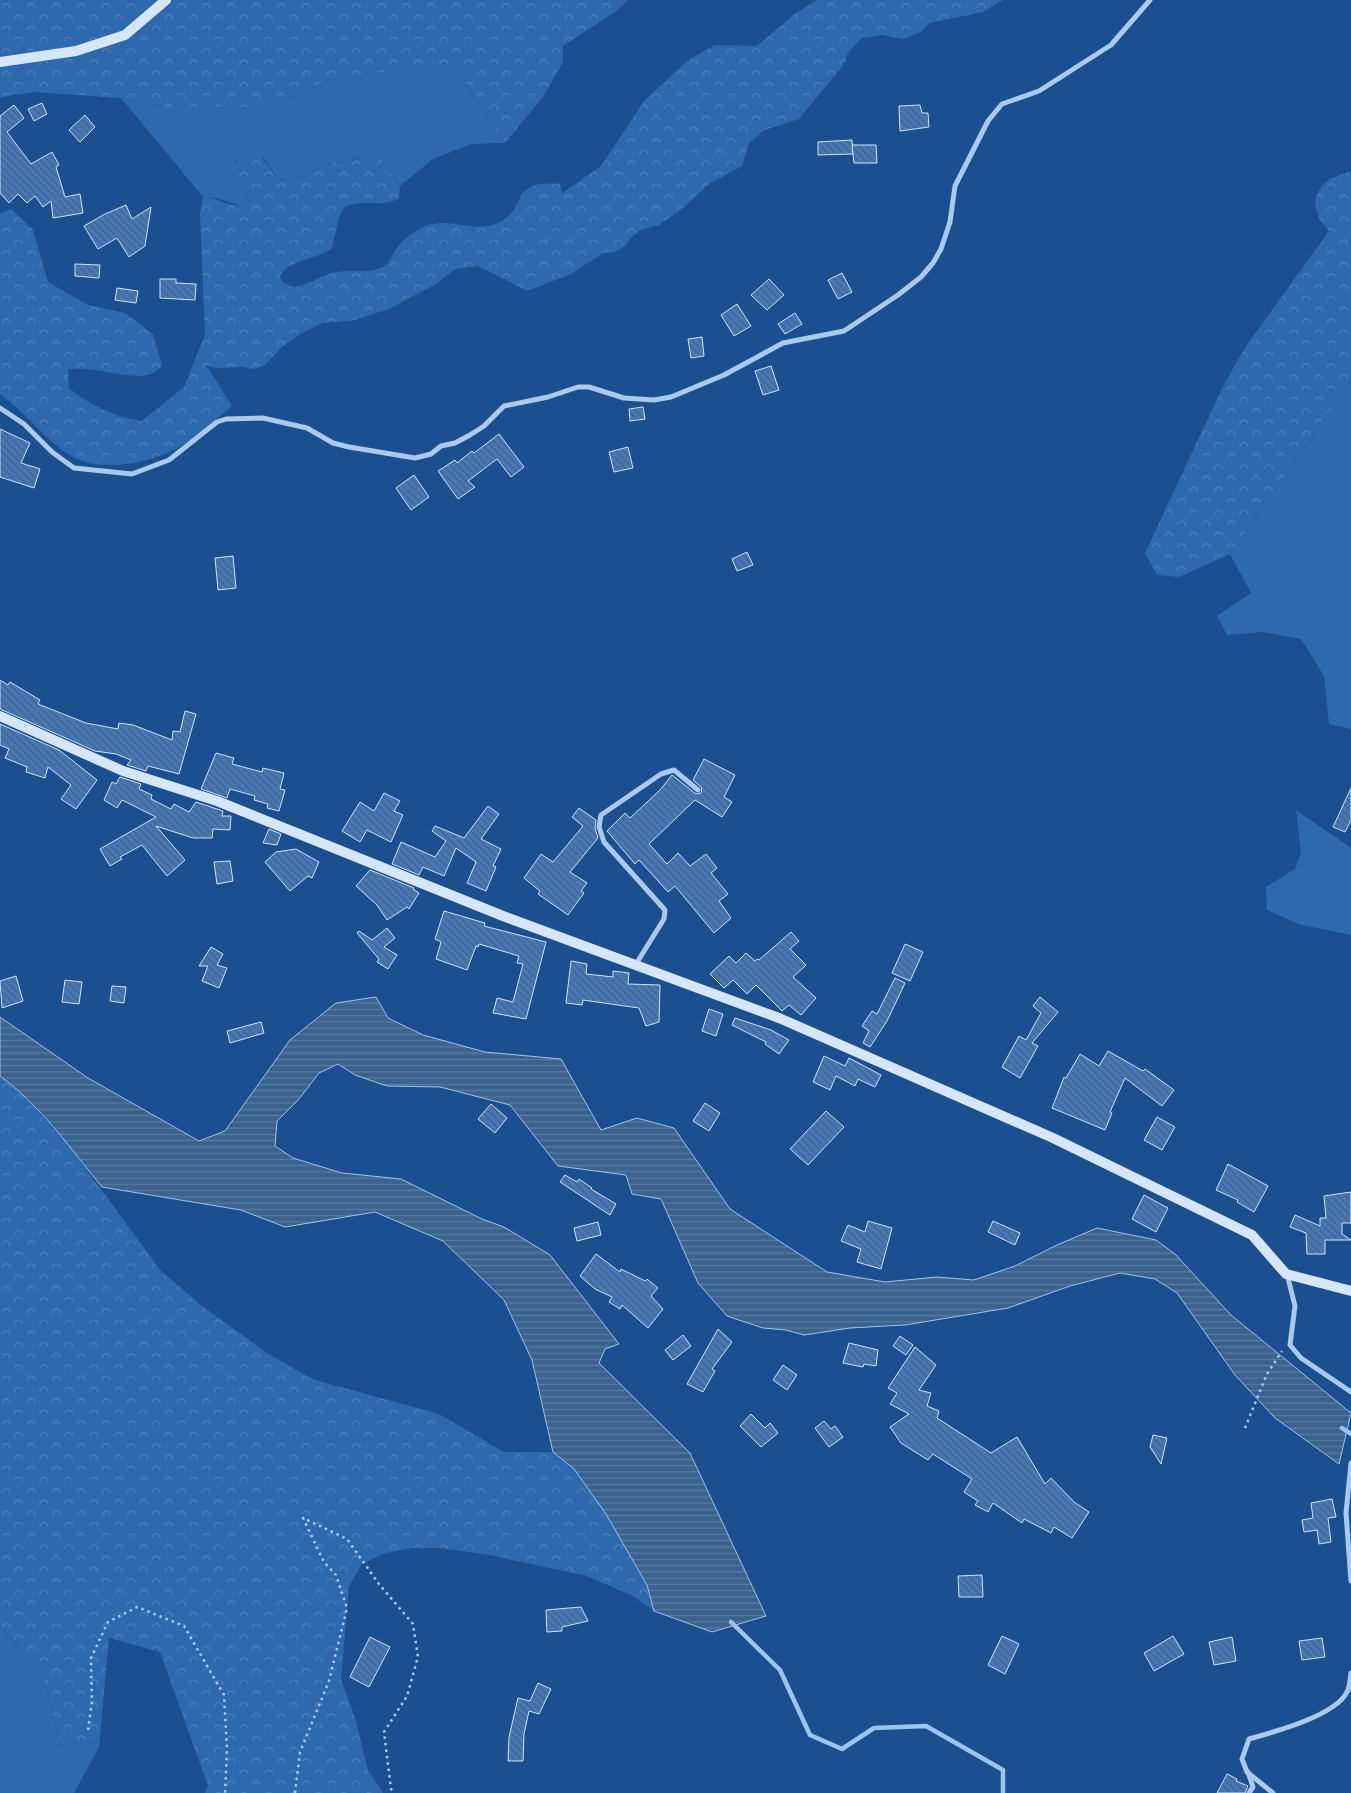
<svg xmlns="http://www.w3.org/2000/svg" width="1351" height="1793" font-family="Quicksand,sans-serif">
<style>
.grass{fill:#2e69ad}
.forest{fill:url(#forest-crowns)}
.water{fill:url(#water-rules);stroke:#9cc4f0}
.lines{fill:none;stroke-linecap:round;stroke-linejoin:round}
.stream{stroke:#9cc4f0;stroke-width:4.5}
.building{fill:url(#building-back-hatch);stroke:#cfe3fa}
.path{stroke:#a9c9ee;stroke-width:2.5;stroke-dasharray:2.5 4;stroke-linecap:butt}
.street{stroke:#a9c9ee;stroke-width:5}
.secondary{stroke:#d6e6fa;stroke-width:10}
</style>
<defs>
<pattern id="forest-crowns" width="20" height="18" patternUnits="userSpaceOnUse" patternTransform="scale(1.25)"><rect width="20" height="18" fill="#2e69ad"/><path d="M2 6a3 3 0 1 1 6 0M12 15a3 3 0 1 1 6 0" fill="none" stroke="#4d80b9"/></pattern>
<pattern id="water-rules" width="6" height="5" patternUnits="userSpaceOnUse" patternTransform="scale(1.25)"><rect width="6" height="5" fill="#3c6290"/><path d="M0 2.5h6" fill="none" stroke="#597aa1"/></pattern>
<pattern id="building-back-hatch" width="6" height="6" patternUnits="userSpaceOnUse" patternTransform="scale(1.25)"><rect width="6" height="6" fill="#4478b7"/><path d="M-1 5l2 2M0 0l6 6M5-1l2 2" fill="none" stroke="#486282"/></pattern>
</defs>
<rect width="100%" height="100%" fill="#1b4f8f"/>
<g class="grass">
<path d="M 457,69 L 505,143 L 472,144 L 433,159 L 400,186 L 383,161 L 360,157 L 349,162 L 330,163 L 314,172 L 290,181 L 278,179 L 264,158 L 235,159 C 233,175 247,185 249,201 L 243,206 L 215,198 L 203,197 L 121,98 L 163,107 L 291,98 L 329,79 L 341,80 L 396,70 Z"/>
<polygon points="1351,380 1351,729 1329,724 1324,676 1301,639 1263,632 1227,635 1217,616 1251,593 1230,554"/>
<polygon points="1296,810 1351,848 1351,935 1298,924 1267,910 1266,887 1295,869 1301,852"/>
<polygon points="0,1626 43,1675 61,1746 82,1739 99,1747 74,1793 0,1793"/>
</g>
<g class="forest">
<polygon points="0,0 628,0 615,12 563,46 563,62 543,97 505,143 457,69 396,70 341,80 329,79 291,98 248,107 163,107 121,98 34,92 0,97"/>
<path d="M 818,0 L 1003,0 L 983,12 L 929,23 L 921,32 L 903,39 L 882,35 L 862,38 L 847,54 L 845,63 L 799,119 L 765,130 L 749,143 L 742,166 L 709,184 L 683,208 L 659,225 L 640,230 L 631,238 L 625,246 L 615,252 L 603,253 L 571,274 L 527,291 L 478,266 L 455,269 L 436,284 L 389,309 L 351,321 L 323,323 L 302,333 L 282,347 L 265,365 L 254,369 L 242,367 L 217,368 L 206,365 L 232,406 C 218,418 203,431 188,442 C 159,461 107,474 75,458 C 46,443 27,413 0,394 L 0,214 L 11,209 L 33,230 L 48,282 L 88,305 L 125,313 L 153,334 L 162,366 C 160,368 156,372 153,373 C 134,382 92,365 68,369 L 69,388 C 91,406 115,417 142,421 L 184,387 L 205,335 L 200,213 L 203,197 C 218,196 236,213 249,201 C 248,186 225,169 240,155 C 266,152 264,162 278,179 C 296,185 313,170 329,164 C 336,161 343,164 349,162 C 361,159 366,152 379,156 L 400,186 L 399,198 C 382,209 363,198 345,207 L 339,217 L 332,248 C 317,260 289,259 280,276 L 282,282 L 293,287 C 308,286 321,275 336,272 C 350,270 374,274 386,265 C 389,263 392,256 394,252 C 403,239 417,227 433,224 C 454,219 476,233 498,223 C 530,207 507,180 560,184 L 562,193 L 601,166 L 644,101 L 688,60 L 715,45 L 757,46 L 797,12 Z"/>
<path d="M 1351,171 L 1351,380 L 1230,554 L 1179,577 L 1157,575 L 1145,553 L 1222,388 L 1246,346 L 1329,231 C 1317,219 1309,201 1323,185 C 1329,177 1342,175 1351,171 Z"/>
<polygon points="0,1076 16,1087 70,1147 161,1271 202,1306 267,1353 312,1379 439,1414 504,1452 553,1452 574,1469 606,1514 647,1585 654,1611 633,1596 587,1576 490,1555 439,1548 413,1548 385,1553 362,1564 349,1586 341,1679 356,1721 368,1770 383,1793 205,1793 208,1786 160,1652 109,1638 99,1747 82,1739 61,1746 43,1675 0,1626"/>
</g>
<path class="water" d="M 376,997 L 388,1018 L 423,1035 L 485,1052 L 561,1059 L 601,1130 L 637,1118 L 674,1128 L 730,1209 L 827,1272 L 885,1282 L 937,1277 L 974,1280 L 1015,1266 L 1057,1245 L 1097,1228 L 1156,1240 L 1175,1254 L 1231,1315 L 1351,1413 L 1339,1464 L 1275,1418 L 1235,1375 L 1177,1293 L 1155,1279 L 1120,1273 L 1070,1286 L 1008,1308 L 905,1325 L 850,1328 L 804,1335 L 786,1330 L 763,1328 L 727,1316 L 698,1283 L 661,1199 L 632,1194 L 626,1175 L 558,1166 L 510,1105 L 440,1087 L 387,1086 L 355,1075 L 338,1064 L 319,1073 L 299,1099 L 277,1121 L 275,1146 L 293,1158 L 342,1173 L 401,1179 L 482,1219 L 504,1227 L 550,1255 L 619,1344 L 605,1349 L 599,1363 L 690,1453 L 766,1616 L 712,1632 L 654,1611 L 647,1585 L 606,1514 L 574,1469 L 553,1452 L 532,1360 L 504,1300 L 443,1241 L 375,1212 L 285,1227 L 241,1210 L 102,1187 C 71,1149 40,1105 0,1076 L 0,1017 L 88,1078 L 199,1141 L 225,1131 L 290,1040 L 336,1003 Z"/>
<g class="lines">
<g class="stream">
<polyline points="1342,1428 1351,1434"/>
<polyline points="731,1622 780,1670 810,1735 842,1749 874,1728 926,1726 1003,1770 1003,1793"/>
</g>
</g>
<g class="building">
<polygon points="42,103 47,114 34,121 28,109"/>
<polygon points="14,105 24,118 7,132 31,164 52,152 59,165 56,167 65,197 80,194 83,213 53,218 51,201 43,207 35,196 27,203 18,194 9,203 0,193 0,116"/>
<polygon points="920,105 922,113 928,113 929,127 900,131 899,106"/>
<polygon points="85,115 95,127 80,142 69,130"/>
<polygon points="852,140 853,154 818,155 818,142"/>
<polygon points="852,145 876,145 877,163 854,163"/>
<polygon points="126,205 132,219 151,207 145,246 129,257 117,238 98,249 84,226 105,214"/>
<polygon points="75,264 100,265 99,278 75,276"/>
<polygon points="842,273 852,292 838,299 828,280"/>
<polygon points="160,279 176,279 176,283 196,284 195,300 160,298"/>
<polygon points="769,279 784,295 767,310 751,295"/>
<polygon points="117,288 138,291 136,303 115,300"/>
<polygon points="737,304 751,326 734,336 721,315"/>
<polygon points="795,313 802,324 785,334 778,324"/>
<polygon points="702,337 704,356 691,358 688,339"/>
<polygon points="771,366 779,390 763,395 755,371"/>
<polygon points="643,407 645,419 630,421 629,409"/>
<polygon points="0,429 30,443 21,463 40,469 34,488 0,477"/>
<polygon points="499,434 524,467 511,477 497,459 468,481 475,487 458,499 438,471 455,460 457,463 472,451 474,453"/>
<polygon points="628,447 633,468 614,472 609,452"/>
<polygon points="414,475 429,497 411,510 396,488"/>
<polygon points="747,552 753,565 737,571 732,559"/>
<polygon points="233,556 236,588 218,590 215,558"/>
<polygon points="0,680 8,685 10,682 40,700 38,704 86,723 118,729 119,723 133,725 172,740 173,731 180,732 185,711 196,714 179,774 148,766 146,771 127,765 131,760 116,754 95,751 0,709"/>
<polygon points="0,724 59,750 97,780 76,809 61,799 71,785 48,767 45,778 26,772 27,767 5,758 9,749 0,745"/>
<polygon points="216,753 234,758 232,764 262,772 263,768 284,773 280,789 285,790 279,811 267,808 268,804 254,800 255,796 230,789 227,798 201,789"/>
<polygon points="704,759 735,775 724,797 732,802 722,817 695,800 649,844 667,864 678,853 690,866 706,854 717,868 711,873 728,894 719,901 731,918 714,933 675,886 668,892 639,860 635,864 607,831 625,813 630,818 660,790 672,775 696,794 701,793 702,788 693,780"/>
<polygon points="120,777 141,784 139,789 152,795 151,799 171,809 174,804 189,812 196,802 223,811 222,816 231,816 230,830 213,829 212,838 193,838 156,826 185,860 167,876 142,845 120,857 122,859 110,866 100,849 156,817 122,800 117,808 104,800 112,782 116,784"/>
<polygon points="1351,788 1351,820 1345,832 1333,827"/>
<polygon points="384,793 400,801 394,811 403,815 391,842 367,830 360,842 342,831 360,802 374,811"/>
<polygon points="488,806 499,814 481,839 501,849 493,866 496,867 486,891 467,883 476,862 456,848 444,876 423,867 419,875 392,864 401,842 435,857 446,841 432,831 435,826 464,838"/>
<polygon points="579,808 596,820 595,828 598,838 570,872 587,883 581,891 584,893 568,915 538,894 540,891 524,878 541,854 553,862 583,826 572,817"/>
<polygon points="269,829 281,834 277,845 263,843"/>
<polygon points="296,849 319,862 312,878 308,876 290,891 265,862 276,852"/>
<polygon points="230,861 233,881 217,884 214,862"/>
<polygon points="370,870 414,888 413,889 419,893 409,909 407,907 387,920 377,905 356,886"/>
<polygon points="444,911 485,923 484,926 546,942 526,1019 493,1013 497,998 513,1002 523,964 517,963 519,956 479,944 478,947 476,946 467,970 436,959 441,942 435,939"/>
<polygon points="387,928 395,938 384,947 397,955 388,969 377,962 379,959 357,933 359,931 372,940"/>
<polygon points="791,932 799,941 790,949 806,965 793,977 816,998 801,1015 789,1005 782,1011 756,985 747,994 733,980 724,988 710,974 729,956 736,963 746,953 755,961 757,959 759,960"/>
<polygon points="905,944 923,952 910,981 892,973"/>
<polygon points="211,947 223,954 217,965 227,968 219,988 202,981 208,966 199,966"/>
<polygon points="571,961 587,964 586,974 613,977 613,971 629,973 628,984 660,985 659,1022 646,1026 639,1008 583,1000 582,1005 566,1003"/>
<polygon points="16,976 23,1001 2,1008 0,981"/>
<polygon points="895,978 905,983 887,1021 870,1047 863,1043 869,1031 862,1026 872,1011 877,1014"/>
<polygon points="65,980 82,982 79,1004 62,1002"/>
<polygon points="112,986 126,987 124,1003 110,1001"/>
<polygon points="1040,997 1058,1012 1032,1043 1038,1046 1020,1078 1002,1067 1019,1036 1026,1040 1041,1013 1033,1006"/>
<polygon points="709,1009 723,1014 716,1036 702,1031"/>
<polygon points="735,1018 771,1030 789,1040 779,1054 765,1044 766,1042 732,1025"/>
<polygon points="261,1022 264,1033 230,1043 227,1031"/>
<polygon points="1108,1051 1143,1071 1145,1069 1174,1090 1162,1106 1125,1078 1110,1112 1112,1113 1105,1130 1052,1108 1064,1077 1066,1078 1080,1054 1099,1066"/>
<polygon points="824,1056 845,1066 849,1058 881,1075 875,1087 858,1079 855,1086 836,1076 830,1090 813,1082"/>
<polygon points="705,1103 720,1113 709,1131 693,1121"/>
<polygon points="491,1104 507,1118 495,1133 478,1119"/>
<polygon points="826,1111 844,1127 808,1165 790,1149"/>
<polygon points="1157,1117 1175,1127 1162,1150 1144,1140"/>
<polygon points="1228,1164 1268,1186 1254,1212 1237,1202 1238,1200 1216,1190"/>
<polygon points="565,1175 577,1182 579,1179 592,1188 591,1189 616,1204 610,1215 560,1182"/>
<polygon points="1351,1192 1351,1223 1342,1223 1342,1234 1351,1240 1325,1240 1325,1254 1307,1254 1306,1233 1290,1227 1295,1215 1320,1226 1320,1218 1326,1218 1324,1196"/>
<polygon points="1144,1195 1168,1208 1156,1232 1132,1219"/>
<polygon points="868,1221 892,1228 881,1269 857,1262 861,1249 841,1241 848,1225 865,1232"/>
<polygon points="993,1221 1020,1233 1015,1245 988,1232"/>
<polygon points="598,1222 601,1235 577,1241 574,1228"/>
<polygon points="596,1254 620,1272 621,1269 645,1281 647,1279 658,1288 651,1296 663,1309 648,1328 622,1305 620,1309 609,1302 612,1297 595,1289 580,1276"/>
<polygon points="718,1329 732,1342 712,1369 715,1371 703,1392 687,1384"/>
<polygon points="683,1335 691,1346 673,1360 665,1350"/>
<polygon points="900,1336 913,1345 906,1355 893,1346"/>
<polygon points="849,1343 878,1350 876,1366 864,1364 863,1367 843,1363"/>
<polygon points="915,1347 936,1365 919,1390 931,1393 927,1406 939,1411 937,1418 991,1453 1017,1437 1045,1484 1051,1478 1074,1502 1089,1512 1072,1538 1054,1527 1051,1533 1024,1519 1022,1523 993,1503 988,1512 975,1505 978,1501 964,1492 972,1479 933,1454 928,1460 901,1443 890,1427 909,1414 890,1404 897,1393 888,1388"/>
<polygon points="783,1365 797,1375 787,1390 773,1380"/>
<polygon points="751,1414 765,1428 770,1423 778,1433 761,1447 740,1426"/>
<polygon points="824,1421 831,1429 835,1426 843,1437 829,1447 815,1428"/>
<polygon points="1153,1435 1167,1438 1161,1464 1150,1447"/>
<polygon points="1332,1499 1336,1517 1328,1518 1331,1542 1319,1544 1317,1530 1304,1532 1302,1520 1313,1518 1311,1503"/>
<polygon points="982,1575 983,1597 959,1597 958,1576"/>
<polygon points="581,1607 588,1621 562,1627 562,1631 547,1632 546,1610"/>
<polygon points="1002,1636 1019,1644 1005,1674 988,1665"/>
<polygon points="1173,1636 1184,1654 1154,1671 1144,1653"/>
<polygon points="370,1637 390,1647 369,1687 350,1677"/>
<polygon points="1232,1637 1236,1661 1214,1665 1209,1642"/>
<polygon points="1322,1638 1325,1657 1302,1660 1299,1641"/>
<polygon points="538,1683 551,1689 539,1714 529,1711 524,1734 523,1761 508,1761 509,1737 518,1698 530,1701"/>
<polygon points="1227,1774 1237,1779 1236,1781 1248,1786 1245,1793 1217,1793"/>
</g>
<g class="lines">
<g class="path">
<polyline points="1245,1428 1267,1374 1282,1351"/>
<polyline points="88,1730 92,1702 91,1658 108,1622 137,1607 184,1626 224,1695 227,1749 225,1793"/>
<polyline points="295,1793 300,1752 329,1681 347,1608 336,1575 324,1562 303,1518 347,1539 379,1584 413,1624 418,1657 407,1696 384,1732 391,1789 394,1793"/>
</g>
<g class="street">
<polyline points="0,408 24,424 52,452 74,468 132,474 169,460 217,422 226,419 263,418 307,428 333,443 349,447 415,458 431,454 441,446 455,443 470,435 484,426 504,406 548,397 578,387 589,387 624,398 654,400 671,397 724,375 783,343 844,331 898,295 921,277 933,263 941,249 950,222 955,186 988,121 997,110 1002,104 1039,91 1111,45 1150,0"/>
<polyline points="636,964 664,919 665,910 604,842 599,827 601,815 661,774 674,770 698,790"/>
<polyline points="1287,1274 1295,1306 1290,1345 1301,1358 1351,1392"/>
<polyline points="1351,1463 1346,1513 1351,1581"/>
<polyline points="1248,1772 1253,1787 1249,1793"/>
<path d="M 1273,1793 L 1247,1772 L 1242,1759 L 1249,1739 C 1274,1732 1335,1716 1347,1692 C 1350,1687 1350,1679 1351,1673"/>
</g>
<g class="secondary">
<polyline points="0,62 76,51 125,35 166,0"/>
<polyline points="0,716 123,771 217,801 503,916 779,1018 1053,1138 1252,1235 1286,1274 1351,1291"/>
</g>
</g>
</svg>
